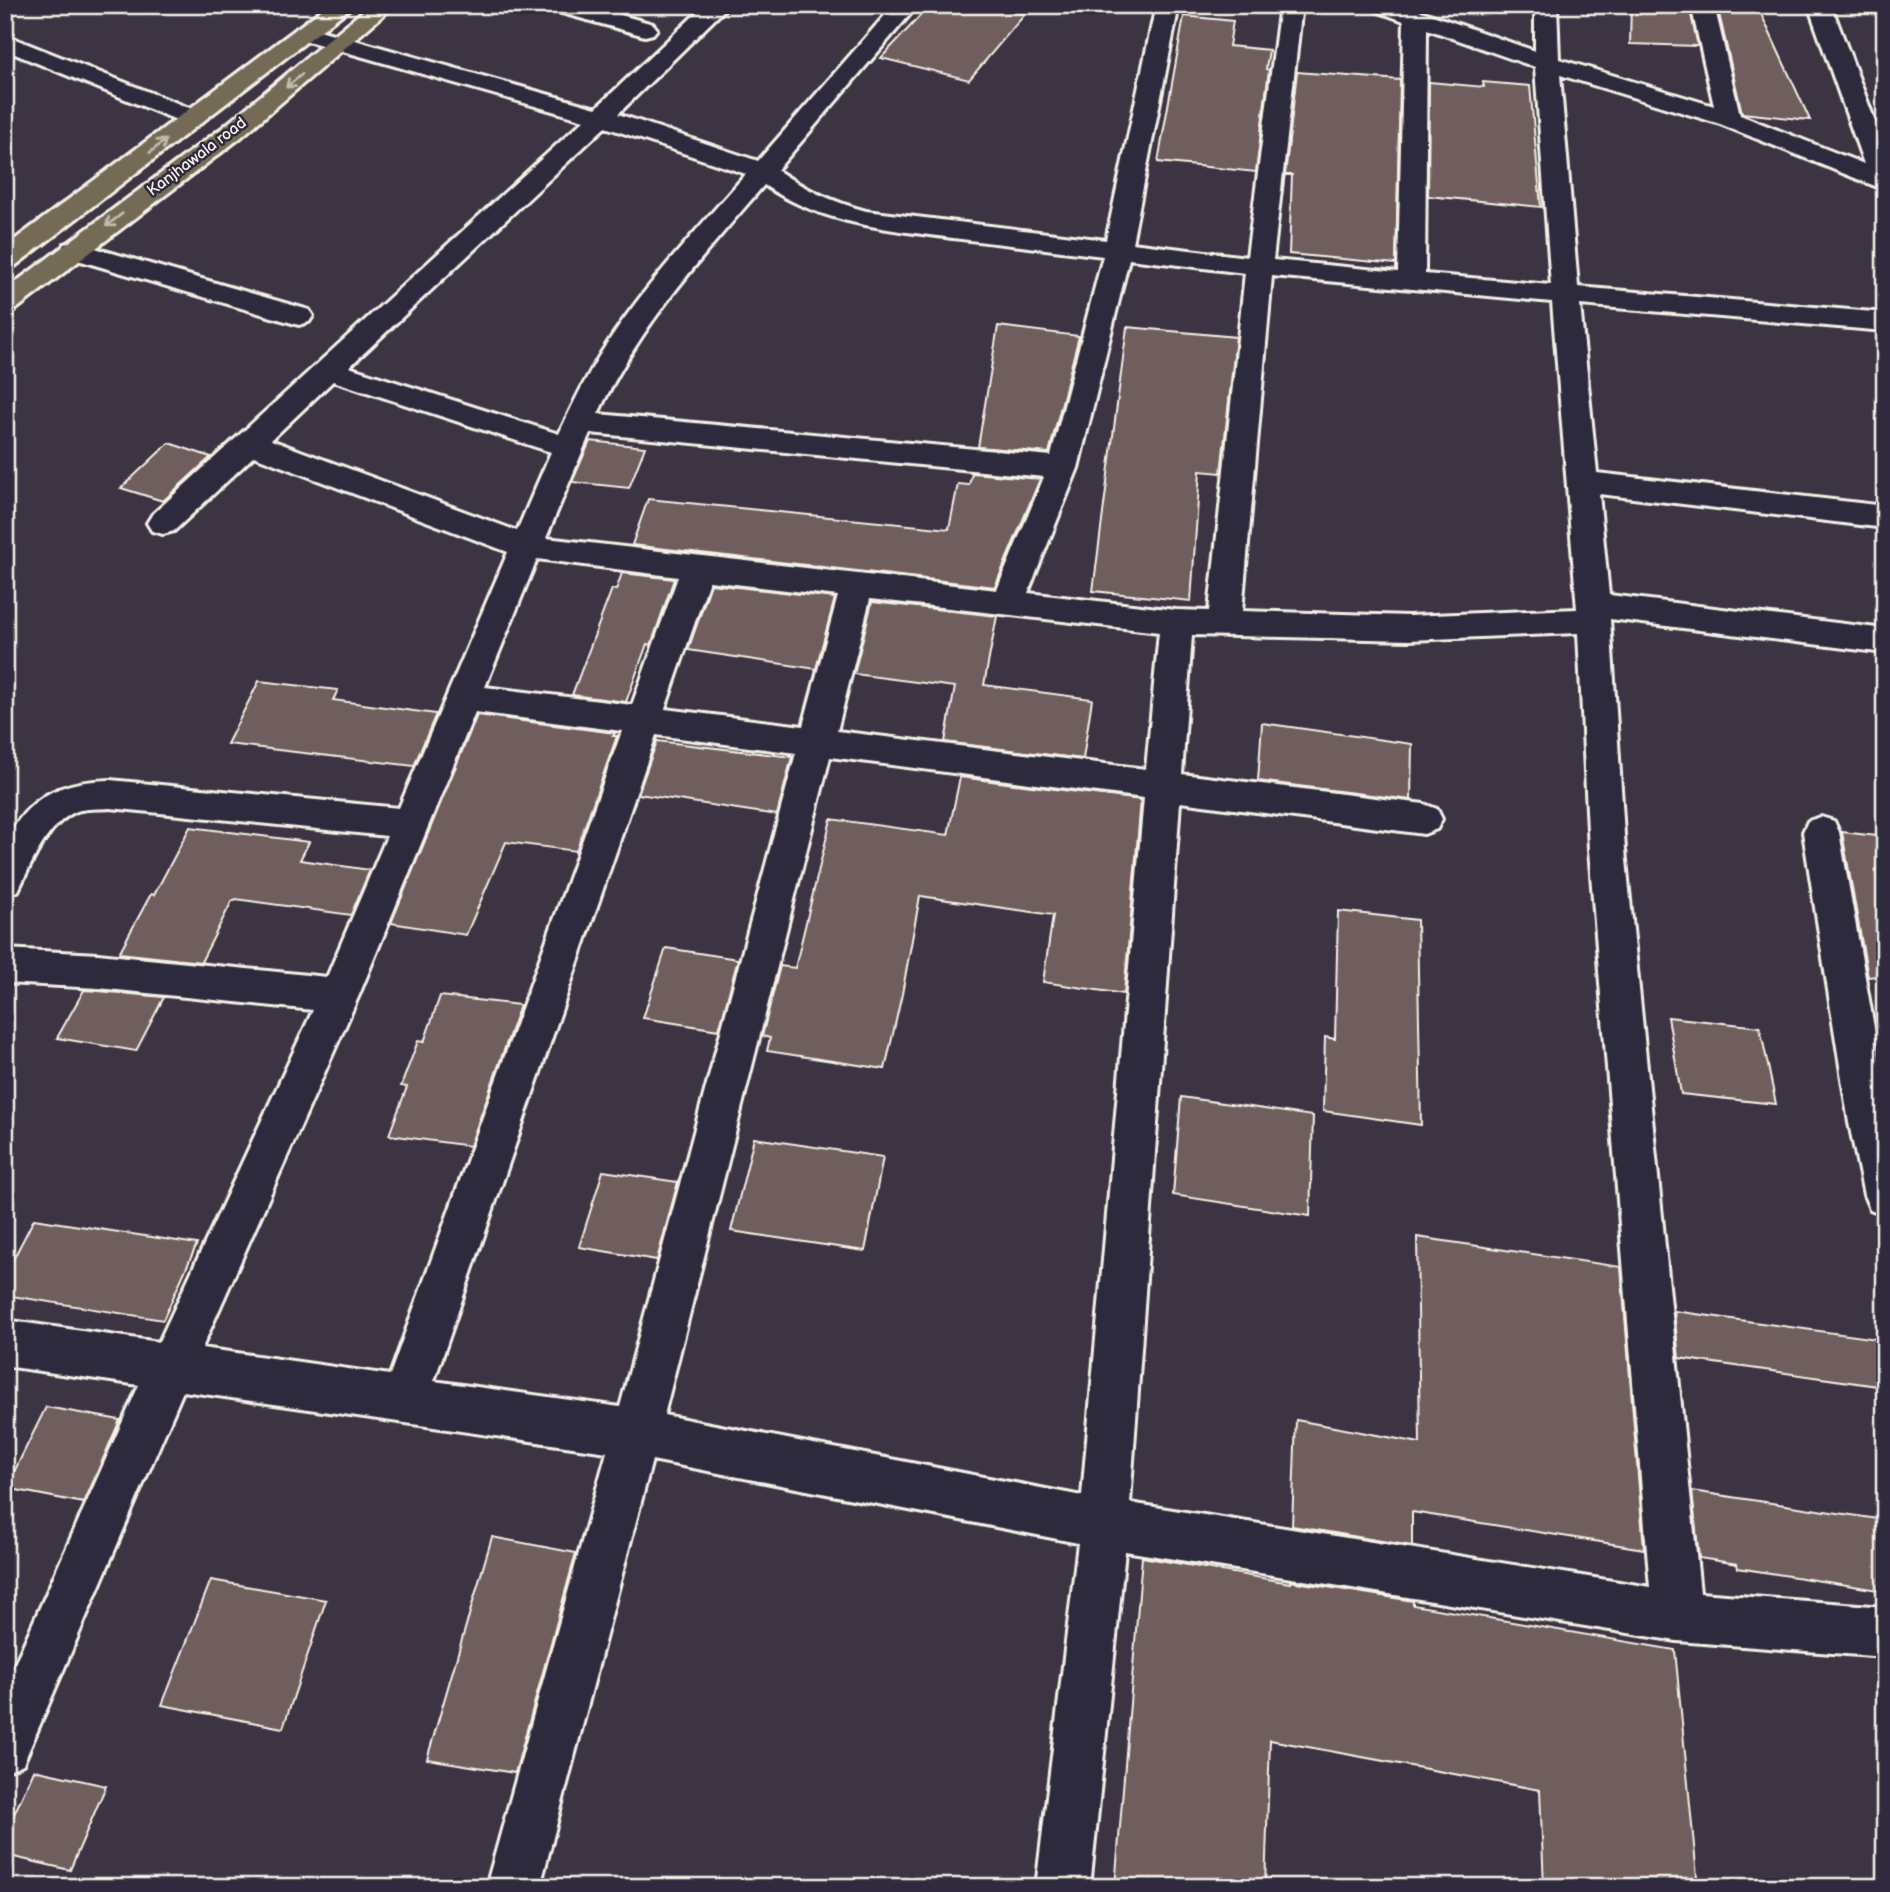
<svg xmlns="http://www.w3.org/2000/svg" width="1890" height="1892" font-family="'Balsamiq Sans',sans-serif">
<style>
.building{fill:#705d5d;stroke:#f4f1e8;stroke-width:2}
.lines{fill:none;stroke-linecap:round;stroke-linejoin:round}
.minor-casing{stroke:#f4f1e8;stroke-width:6}
.major-casing{stroke:#f4f1e8;stroke-width:6}
.minor{fill:#2f2a3d;fill-rule:evenodd}
.major{fill:#756a55;fill-rule:evenodd}
.oneway{stroke:#c1bbad}
.labels{text-anchor:middle;dominant-baseline:central;stroke-width:5;stroke-linejoin:round;paint-order:stroke}
.far-street-label{font-size:16px;fill:#f4f1e8;stroke:#2f2a3d}
</style>
<rect width="100%" height="100%" fill="#3c3443"/>
<filter id="ink" filterUnits="userSpaceOnUse"><feTurbulence type="fractalNoise" baseFrequency=".0143" numOctaves="2"/><feDisplacementMap in="SourceGraphic" scale="14" xChannelSelector="R" yChannelSelector="G"/><feConvolveMatrix kernelMatrix="1 2 1 2 8 2 1 2 1" color-interpolation-filters="sRGB"/></filter>
<g filter="url(#ink)">
<g class="building">
<polygon points="930,5 986,5 1025,14 969,80 881,58"/>
<polygon points="1631,5 1689,5 1698,46 1630,44"/>
<polygon points="1717,5 1757,5 1810,120 1742,113"/>
<polygon points="1184,16 1233,21 1229,46 1269,50 1266,69 1269,70 1256,172 1158,162"/>
<polygon points="1297,72 1400,80 1396,264 1289,254 1292,175 1285,175"/>
<polygon points="1429,82 1484,87 1483,82 1530,86 1541,207 1428,196"/>
<polygon points="998,326 1079,336 1049,453 978,447"/>
<polygon points="1127,327 1236,337 1221,473 1200,471 1191,601 1093,591"/>
<polygon points="590,441 645,447 629,488 572,482"/>
<polygon points="169,443 211,457 163,501 121,488"/>
<polygon points="972,473 1040,479 995,587 632,545 648,499 949,529 958,484 969,485"/>
<polygon points="622,573 674,579 651,645 647,644 626,702 572,695 612,589 616,590"/>
<polygon points="711,584 835,598 816,669 688,650"/>
<polygon points="872,602 997,616 984,685 1092,699 1083,759 945,742 955,687 854,674"/>
<polygon points="259,681 338,690 333,700 436,714 414,766 227,744"/>
<polygon points="477,715 615,733 613,736 617,736 576,851 506,842 466,935 391,923"/>
<polygon points="1262,723 1412,744 1411,800 1258,781"/>
<polygon points="657,741 792,757 777,815 638,794"/>
<polygon points="960,777 1141,800 1124,994 1043,982 1053,915 920,896 902,994 885,1069 767,1051 770,1038 762,1036 780,966 795,968 831,819 948,835"/>
<polygon points="190,827 309,842 300,860 370,870 351,915 236,899 232,901 201,962 119,953 151,894 154,895"/>
<polygon points="1842,832 1885,837 1885,975 1868,977"/>
<polygon points="1338,911 1417,920 1421,1125 1323,1111 1325,1037 1335,1039"/>
<polygon points="666,948 738,959 719,1030 643,1018"/>
<polygon points="84,990 98,991 164,997 136,1051 57,1038"/>
<polygon points="440,996 520,1005 470,1146 389,1135 407,1087 401,1086 418,1041 424,1042"/>
<polygon points="1668,1017 1760,1027 1776,1104 1681,1094"/>
<polygon points="1181,1097 1313,1116 1310,1216 1173,1195"/>
<polygon points="754,1138 883,1157 865,1251 731,1231"/>
<polygon points="603,1171 678,1182 657,1260 579,1247"/>
<polygon points="34,1219 197,1244 163,1320 5,1295 5,1275"/>
<polygon points="1417,1237 1621,1267 1644,1549 1412,1512 1412,1546 1292,1526 1296,1420 1420,1443"/>
<polygon points="1674,1311 1885,1340 1885,1387 1679,1358"/>
<polygon points="46,1407 120,1420 84,1503 6,1488"/>
<polygon points="1692,1491 1885,1520 1885,1591 1738,1568 1737,1564 1699,1558"/>
<polygon points="492,1537 576,1553 515,1773 427,1759"/>
<polygon points="1142,1557 1290,1583 1290,1581 1413,1601 1413,1605 1675,1650 1698,1887 1544,1887 1540,1790 1270,1740 1265,1887 1115,1887"/>
<polygon points="211,1580 326,1600 283,1728 162,1705"/>
<polygon points="34,1770 106,1786 70,1870 5,1855 5,1834"/>
</g>
<g class="lines">
<defs>
<g id="minor">
<polygon points="548,5 585,5 653,24 657,29 653,34 645,36 551,10"/>
<path d="M 705,5 L 729,5 L 618,114 L 758,161 L 894,5 L 918,5 L 777,170 C 806,190 833,202 866,211 L 1106,240 L 1156,5 L 1179,5 L 1132,243 L 1247,257 L 1280,5 L 1302,5 L 1273,260 L 1398,272 L 1404,21 L 1373,10 L 1370,5 L 1404,5 L 1535,51 L 1535,5 L 1557,5 L 1559,59 L 1714,106 L 1691,5 L 1714,5 L 1740,115 L 1864,164 L 1808,5 L 1831,5 L 1885,148 L 1885,190 L 1720,124 L 1560,75 L 1578,287 L 1885,313 L 1885,331 L 1580,305 L 1597,473 L 1885,506 L 1885,528 L 1599,494 L 1609,595 L 1885,629 L 1885,653 L 1610,619 L 1625,850 L 1700,1593 L 1885,1607 L 1885,1657 L 1677,1641 L 1125,1551 L 1090,1887 L 1036,1887 L 1078,1543 L 652,1460 L 540,1887 L 486,1887 L 607,1452 L 183,1391 L 23,1764 L 5,1772 L 5,1686 L 139,1385 L 5,1366 L 5,1320 L 159,1342 L 313,1010 L 98,988 L 5,983 L 5,949 L 98,954 L 327,977 L 387,836 L 110,808 C 100,809 86,808 77,811 C 47,823 31,865 18,891 L 5,895 C 5,879 3,862 5,845 C 6,837 14,828 18,821 C 42,789 72,781 110,780 L 399,808 L 508,552 L 254,456 L 174,531 L 163,534 L 152,531 L 147,523 L 152,515 L 584,120 L 297,38 L 293,33 L 297,28 L 305,26 L 596,108 ZM 1427,29 L 1535,67 L 1551,285 L 1425,274 ZM 605,127 L 746,174 C 696,231 642,288 601,353 C 585,379 572,406 559,434 L 349,367 ZM 764,185 C 822,224 885,229 953,238 C 1003,244 1053,250 1103,256 L 1051,456 L 598,414 C 638,327 703,256 764,185 ZM 1129,259 L 1245,273 L 1209,611 L 1176,610 L 1028,593 L 1078,468 ZM 1272,276 L 1552,302 L 1577,609 L 1409,616 L 1242,611 ZM 333,381 L 551,452 L 517,531 L 271,440 ZM 590,433 L 1044,477 L 997,590 L 546,538 ZM 537,559 L 678,577 L 632,705 L 485,687 ZM 709,581 L 838,596 L 803,726 L 665,709 ZM 870,599 L 1159,632 L 1146,769 L 837,731 ZM 1578,633 L 1589,850 L 1650,1587 L 1130,1503 L 1180,802 L 1424,834 L 1437,829 L 1442,819 L 1437,809 L 1424,804 L 1182,774 L 1192,635 L 1409,640 ZM 475,712 L 622,731 L 390,1375 L 202,1348 L 359,995 ZM 656,735 L 796,753 L 620,1407 L 434,1381 ZM 830,757 L 1144,798 L 1082,1496 L 664,1415 Z"/>
<polygon points="5,35 202,113 205,118 202,123 193,125 184,123 5,50"/>
<polygon points="74,242 309,310 313,316 309,322 299,325 64,256 61,250 64,244"/>
<polygon points="1821,817 1834,821 1839,832 1885,1089 1885,1215 1870,1209 1864,1195 1849,1123 1803,832 1808,821"/>
</g>
<g id="major">
<polygon points="328,5 354,5 15,266 5,268 5,247"/>
<polygon points="370,5 395,5 240,138 15,310 5,313 5,290 222,128"/>
</g>
</defs>
<use href="#minor" class="minor-casing"/>
<use href="#major" class="major-casing"/>
<use href="#minor" class="minor"/>
<use href="#major" class="major"/>
</g>
<defs><path id="oneway-shaft" d="M-6 0H5M1.5-3L5.5 0L1.5 3" fill="none" stroke-width="1.6" stroke-linecap="round" stroke-linejoin="round" transform="scale(1.75)"/></defs>
<g class="oneway">
<use href="#oneway-shaft" transform="translate(294 81) rotate(140)"/>
<use href="#oneway-shaft" transform="translate(158 146) rotate(-39)"/>
<use href="#oneway-shaft" transform="translate(114 220) rotate(143)"/>
</g>
</g>
<g class="labels">
<g class="far-street-label">
<text transform="translate(197 157) rotate(-37)">Kanjhawala road</text>
</g>
</g>
<rect width="1890" height="1892" fill="none" stroke="#2f2a3d" stroke-width="28"/>
<rect x="14" y="14" width="1862" height="1864" fill="none" stroke="#f4f1e8" stroke-width="2.5" filter="url(#ink)"/>
</svg>
